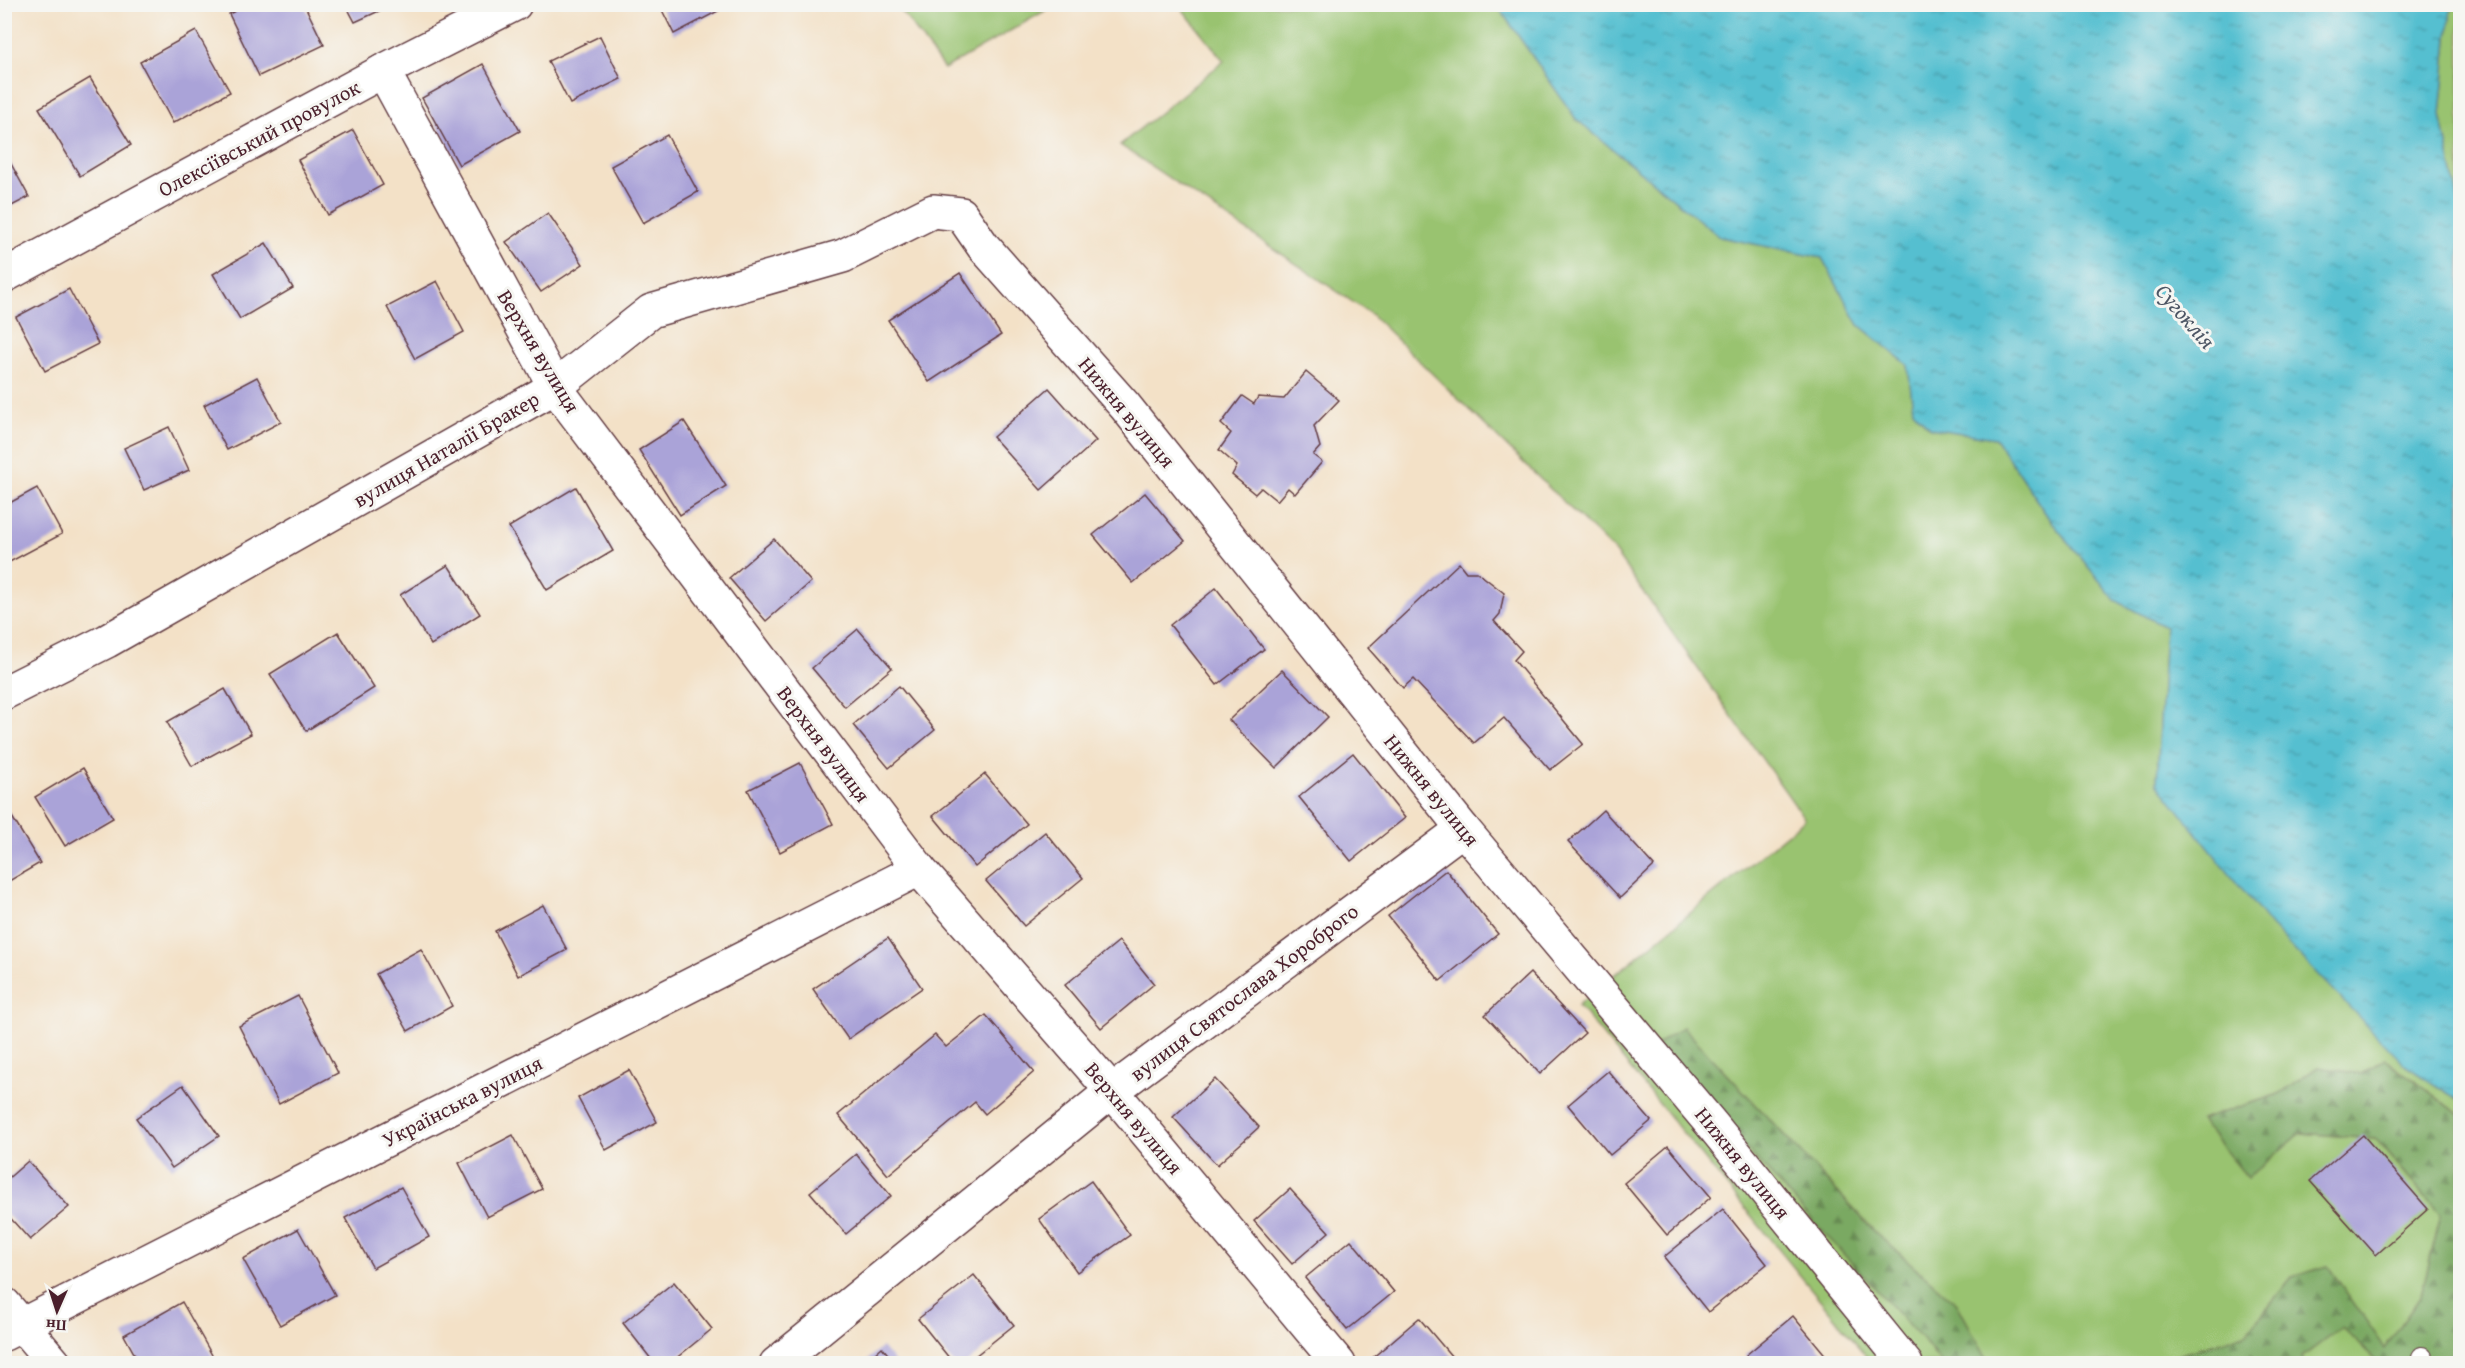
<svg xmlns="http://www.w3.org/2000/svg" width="2465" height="1368" font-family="'Gentium Book Plus',serif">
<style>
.green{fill:#99c370;stroke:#72714e;stroke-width:1.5}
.forest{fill:url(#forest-firs);stroke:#626446;stroke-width:1.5}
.water{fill:url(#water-ripples);stroke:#4f6f7e;stroke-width:1.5}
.building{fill:#aaa3d8}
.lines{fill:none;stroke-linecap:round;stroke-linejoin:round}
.service-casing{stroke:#633c42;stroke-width:22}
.minor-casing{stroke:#633c42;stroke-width:36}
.service{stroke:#fff;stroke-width:20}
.minor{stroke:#fff;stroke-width:33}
.labels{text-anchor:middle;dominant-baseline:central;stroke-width:6;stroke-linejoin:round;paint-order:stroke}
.street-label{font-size:21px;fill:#4a1f2b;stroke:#f6f6f2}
.water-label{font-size:22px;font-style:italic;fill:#4e5765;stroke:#f6f6f2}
</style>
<defs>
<pattern id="forest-firs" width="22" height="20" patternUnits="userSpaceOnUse" patternTransform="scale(1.5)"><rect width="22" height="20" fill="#7aa962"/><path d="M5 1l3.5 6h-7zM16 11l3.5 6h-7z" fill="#668951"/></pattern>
<pattern id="water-ripples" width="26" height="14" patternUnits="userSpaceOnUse" patternTransform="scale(1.5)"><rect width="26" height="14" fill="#54bfd0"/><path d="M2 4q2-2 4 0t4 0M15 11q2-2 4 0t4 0" fill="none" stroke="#489ba9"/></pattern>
</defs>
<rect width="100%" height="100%" fill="#f6f6f2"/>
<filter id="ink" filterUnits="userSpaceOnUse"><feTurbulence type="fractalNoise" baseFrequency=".0167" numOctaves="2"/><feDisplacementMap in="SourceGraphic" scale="12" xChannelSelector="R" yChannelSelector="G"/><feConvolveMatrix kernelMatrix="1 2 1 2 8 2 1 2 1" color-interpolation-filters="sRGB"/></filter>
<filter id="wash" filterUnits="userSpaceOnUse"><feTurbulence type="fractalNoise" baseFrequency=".008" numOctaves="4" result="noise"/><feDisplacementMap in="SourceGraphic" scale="24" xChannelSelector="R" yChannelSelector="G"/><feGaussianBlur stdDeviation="1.35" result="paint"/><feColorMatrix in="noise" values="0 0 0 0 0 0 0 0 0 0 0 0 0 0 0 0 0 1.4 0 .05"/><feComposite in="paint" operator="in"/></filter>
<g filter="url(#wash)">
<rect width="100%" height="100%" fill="#f3e1c7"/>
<g class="green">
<polygon points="897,5 1055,5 944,69"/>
<polygon points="1179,5 1497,5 1576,119 1720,237 1822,258 1859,325 1908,365 1913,410 1930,428 1995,438 2048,517 2115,600 2165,627 2157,783 2406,1066 2460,1101 2460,1115 2385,1059 2361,1074 2318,1067 2279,1094 2200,1120 2248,1177 2301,1133 2376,1139 2441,1215 2421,1296 2385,1348 2292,1277 2247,1333 2176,1356 2167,1363 1989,1363 1957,1304 1875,1232 1683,1027 1941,1363 1872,1363 1578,1005 1805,819 1614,551 1372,315 1120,145 1224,61"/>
<polygon points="2451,5 2460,5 2460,209 2441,115"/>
<polygon points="2342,1327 2379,1363 2304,1363 2302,1357"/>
</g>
<g class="forest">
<polygon points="1683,1027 1875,1232 1957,1304 1989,1363 1941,1363 1929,1347 1653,1047"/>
<polygon points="2385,1059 2460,1115 2460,1361 2457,1364 2379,1363 2342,1327 2302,1357 2304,1363 2167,1364 2175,1356 2247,1333 2292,1277 2328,1266 2385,1348 2421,1296 2441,1215 2376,1139 2301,1133 2248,1178 2200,1120 2279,1094 2318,1067 2361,1074"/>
</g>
<polygon class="water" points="1497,5 2451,5 2441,115 2460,209 2460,1101 2406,1066 2271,926 2157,783 2165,627 2115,600 2048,517 1995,438 1930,428 1913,410 1908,365 1859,325 1822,258 1720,237 1576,119"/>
<g id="blocks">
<g class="building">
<polygon points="249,4 304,4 324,45 259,76 229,14"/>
<polygon points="659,4 720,4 722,9 674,34"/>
<polygon points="346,5 392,5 355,22"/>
<polygon points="196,31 230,92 173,123 140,62"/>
<polygon points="600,36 621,79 570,104 548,61"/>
<polygon points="483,64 520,131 459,165 422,98"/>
<polygon points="90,78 131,145 80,176 39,108"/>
<polygon points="353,130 383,185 328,215 298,160"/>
<polygon points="667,135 698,192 643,223 611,166"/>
<polygon points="4,151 29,197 4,210"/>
<polygon points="548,213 583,264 541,292 506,242"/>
<polygon points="266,243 293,288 240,319 213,274"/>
<polygon points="960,273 1001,335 929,382 888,320"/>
<polygon points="437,281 464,332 415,359 387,307"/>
<polygon points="69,289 98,344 45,371 16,317"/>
<polygon points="1306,372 1339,400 1314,426 1320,447 1313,455 1322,462 1295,494 1288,488 1277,501 1261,488 1255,494 1232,475 1237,466 1219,450 1231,433 1221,424 1242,396 1254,404 1258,397 1284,399"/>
<polygon points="257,377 281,422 227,450 204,405"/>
<polygon points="1049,388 1096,441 1041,490 993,437"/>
<polygon points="684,421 726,486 680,515 639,450"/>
<polygon points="169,427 189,470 144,490 124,448"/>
<polygon points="576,487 613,551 547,590 509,527"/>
<polygon points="37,488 62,534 4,565 4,506"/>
<polygon points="1145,493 1185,541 1133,583 1093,535"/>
<polygon points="774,539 811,582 766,621 729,578"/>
<polygon points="1459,563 1466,572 1477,572 1504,593 1500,614 1494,621 1522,651 1514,660 1583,744 1550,770 1504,718 1474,743 1413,679 1403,688 1368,648"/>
<polygon points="448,565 480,614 431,645 400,595"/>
<polygon points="1216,588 1264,649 1217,685 1170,625"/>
<polygon points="858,629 892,668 845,707 812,668"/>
<polygon points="338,632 374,688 306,731 270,674"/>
<polygon points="1282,670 1328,717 1276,768 1229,720"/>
<polygon points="899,686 935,730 889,768 853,725"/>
<polygon points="225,689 251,734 192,766 167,722"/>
<polygon points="1353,753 1405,818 1351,861 1299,797"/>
<polygon points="800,763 833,824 780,852 748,790"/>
<polygon points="83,768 113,818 65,846 35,797"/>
<polygon points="985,774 1027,824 975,867 933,816"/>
<polygon points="1603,810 1654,866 1620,898 1568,842"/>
<polygon points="9,812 40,863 4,884 4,815"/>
<polygon points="1045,832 1083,878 1024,926 986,881"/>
<polygon points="1446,870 1498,934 1440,981 1388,916"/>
<polygon points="543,905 567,950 518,976 495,931"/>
<polygon points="888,938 922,988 848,1039 813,989"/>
<polygon points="1119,941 1154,984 1101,1028 1065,985"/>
<polygon points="421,949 452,1006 408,1031 376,974"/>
<polygon points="1530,973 1585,1033 1540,1074 1485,1015"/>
<polygon points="298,996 338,1073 279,1104 239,1026"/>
<polygon points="986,1015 1034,1072 985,1114 975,1102 888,1175 838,1115 935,1035 946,1047"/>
<polygon points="629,1070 657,1122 606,1150 578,1098"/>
<polygon points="1608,1071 1651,1121 1610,1155 1568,1105"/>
<polygon points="1215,1079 1259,1127 1217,1165 1173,1117"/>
<polygon points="183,1085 219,1136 172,1168 136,1118"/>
<polygon points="513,1135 542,1189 487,1217 459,1163"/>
<polygon points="2363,1135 2428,1209 2376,1255 2310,1181"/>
<polygon points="1668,1146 1711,1197 1667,1235 1624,1183"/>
<polygon points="856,1154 891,1196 846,1234 810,1192"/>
<polygon points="28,1161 69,1207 30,1240 4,1211 4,1182"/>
<polygon points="1091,1181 1130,1235 1077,1272 1039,1219"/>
<polygon points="401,1187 429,1237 373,1268 345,1218"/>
<polygon points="1290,1189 1329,1232 1292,1264 1254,1221"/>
<polygon points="1723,1209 1767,1264 1708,1312 1664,1257"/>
<polygon points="298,1229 335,1295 280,1325 243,1259"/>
<polygon points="1351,1240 1394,1292 1347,1330 1305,1278"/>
<polygon points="974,1275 1014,1325 965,1364 954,1364 918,1319"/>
<polygon points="674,1282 712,1329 669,1364 655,1364 623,1323"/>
<polygon points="182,1302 217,1364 140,1364 124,1335"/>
<polygon points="1793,1316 1833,1364 1753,1364 1746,1355"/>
<polygon points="1419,1318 1458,1364 1372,1364 1370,1360"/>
<polygon points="882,1347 896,1364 863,1364"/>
</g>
</g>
</g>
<g filter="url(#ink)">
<use href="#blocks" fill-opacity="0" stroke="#633c42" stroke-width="1.5"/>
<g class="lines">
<defs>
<polyline id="service" points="2422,1357 2423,1364"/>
<g id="minor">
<polyline points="383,71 555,387 919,869 1112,1091 1339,1364"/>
<polyline points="4,276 383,71 515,4"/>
<polyline points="4,693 107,641 555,387 651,311 843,256 933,211 961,214 983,246 1125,406 1463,829 1713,1126 1906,1364"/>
<polyline points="4,1304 55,1364"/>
<polyline points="4,1334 919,869"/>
<polyline points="776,1364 1112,1091 1463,829"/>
</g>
</defs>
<use href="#service" class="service-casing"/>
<use href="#minor" class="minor-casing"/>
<use href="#service" class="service"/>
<use href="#minor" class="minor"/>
</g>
</g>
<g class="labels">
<g class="street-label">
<text transform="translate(259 138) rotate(-28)">Олексіївський провулок</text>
<text transform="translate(539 351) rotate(59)">Верхня вулиця</text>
<text transform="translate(1127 412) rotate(50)">Нижня вулиця</text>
<text transform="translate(446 449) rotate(-30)">вулиця Наталії Бракер</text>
<text transform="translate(824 744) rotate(53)">Верхня вулиця</text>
<text transform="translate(1432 790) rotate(51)">Нижня вулиця</text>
<text transform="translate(1244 992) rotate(-37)">вулиця Святослава Хороброго</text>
<text transform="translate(462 1101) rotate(-27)">Українська вулиця</text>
<text transform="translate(1134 1118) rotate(50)">Верхня вулиця</text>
<text transform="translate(1743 1163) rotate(51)">Нижня вулиця</text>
</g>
<g class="water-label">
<text transform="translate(2186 316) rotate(49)">Сугоклія</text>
</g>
</g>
<rect width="2465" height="1368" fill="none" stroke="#f6f6f2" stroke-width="24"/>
<g transform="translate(57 1311) rotate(183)" stroke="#f6f6f2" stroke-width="4.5" paint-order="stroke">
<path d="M0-4.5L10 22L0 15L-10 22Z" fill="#4a1f2b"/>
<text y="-9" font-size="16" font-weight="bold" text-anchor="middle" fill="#4a1f2b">Пн</text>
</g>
</svg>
